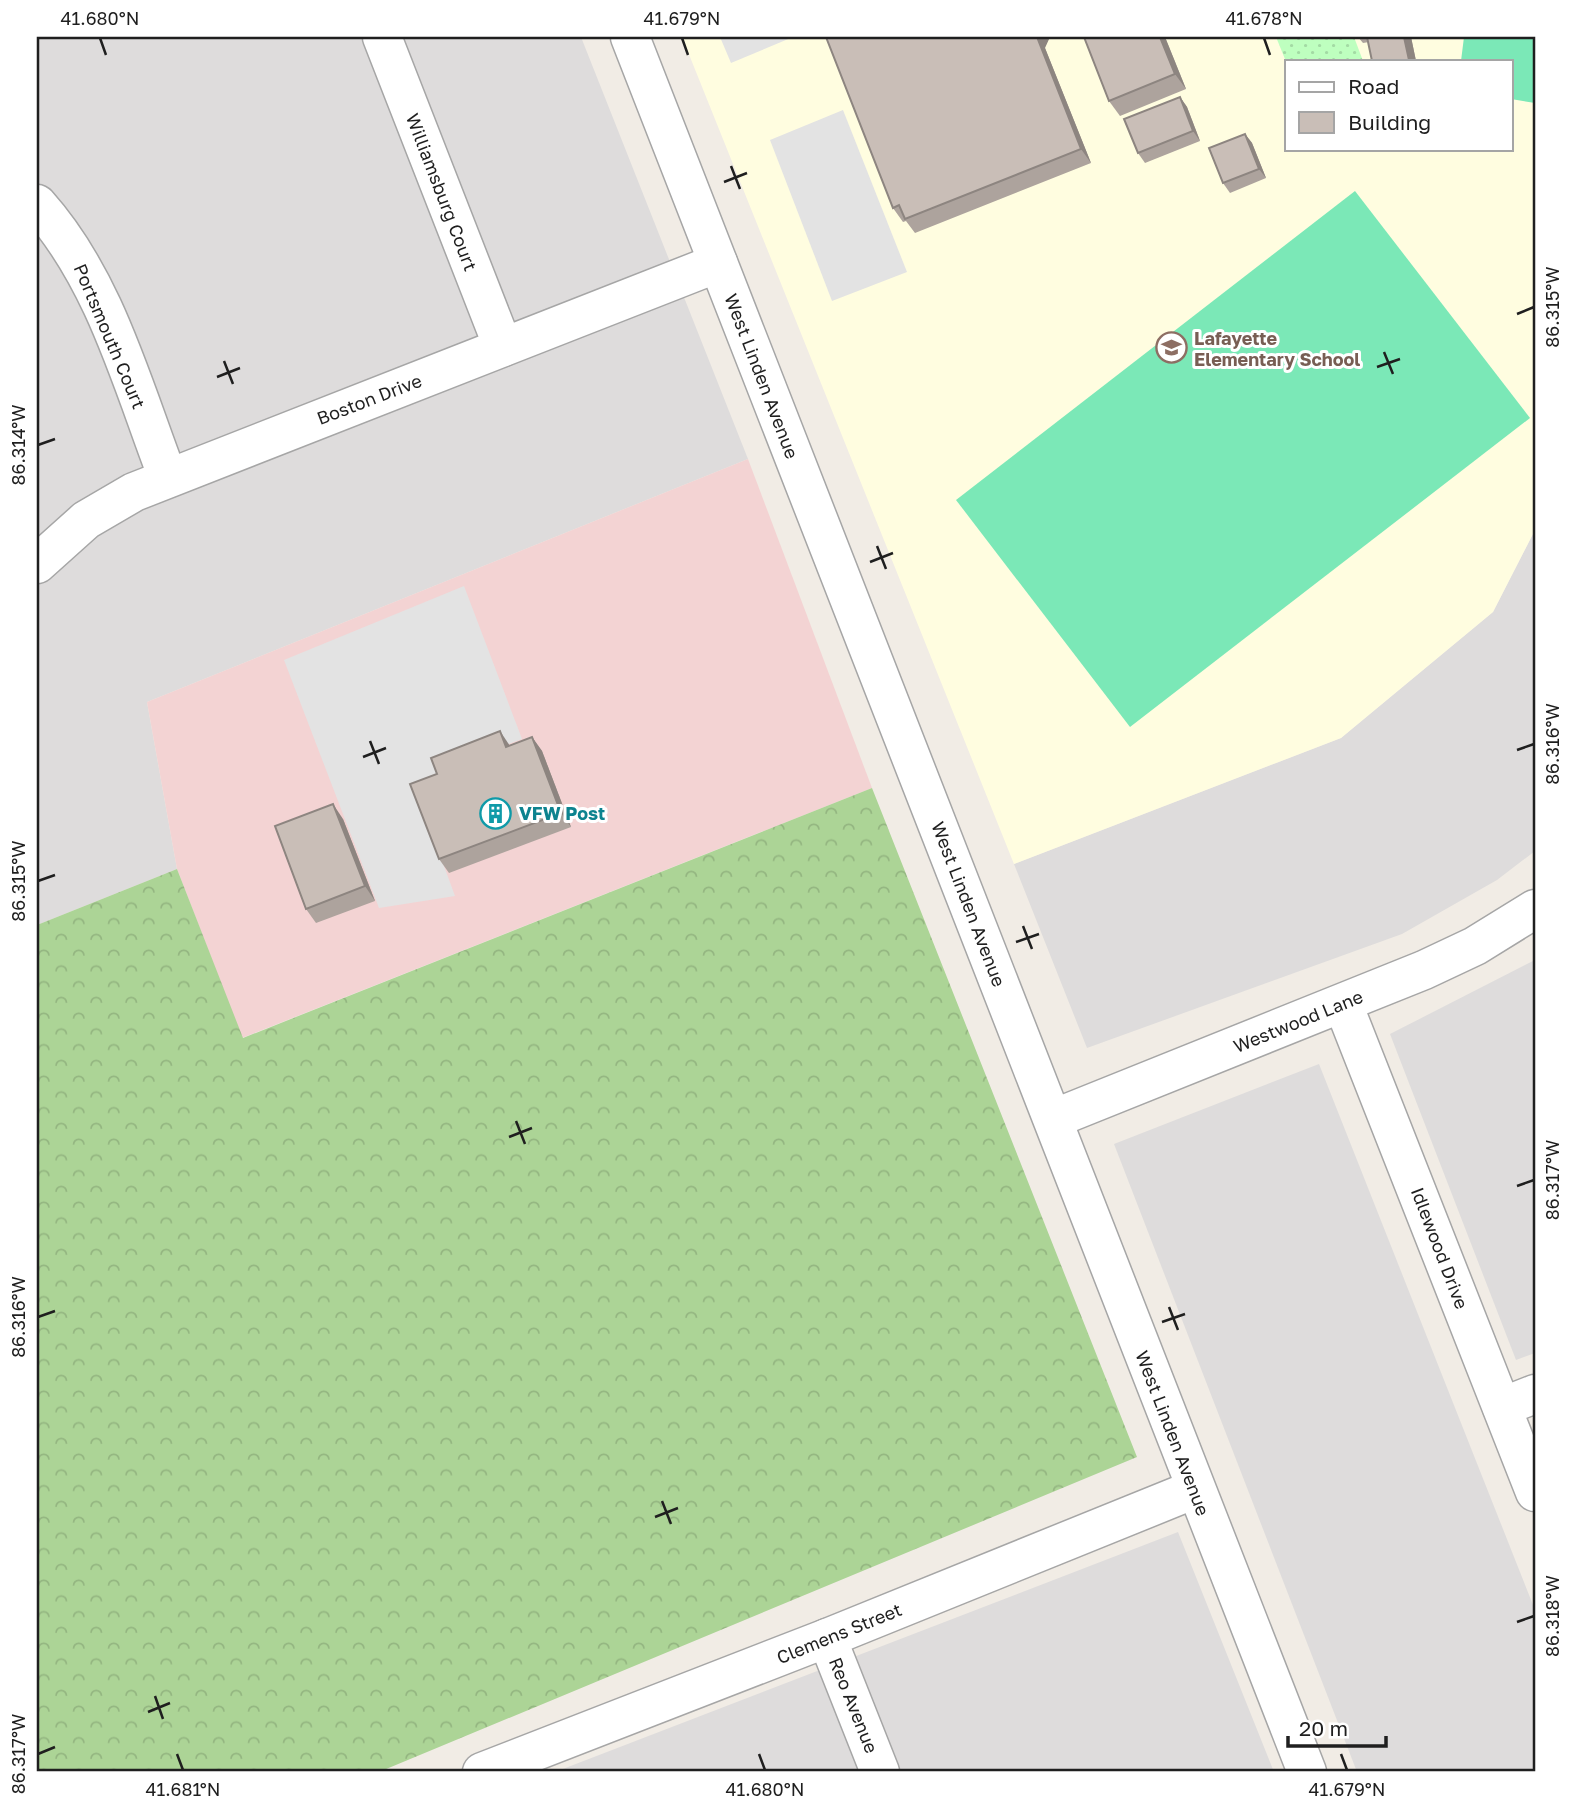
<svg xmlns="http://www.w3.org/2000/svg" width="1572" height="1809" font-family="'Golos Text',sans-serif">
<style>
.residential{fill:#dedcdc}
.commercial{fill:#f3d3d3}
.education{fill:#fffde0;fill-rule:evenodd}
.forest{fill:url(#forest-crowns)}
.park{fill:url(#park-dots)}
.pitch{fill:#7be8b7}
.parking{fill:#e3e3e3}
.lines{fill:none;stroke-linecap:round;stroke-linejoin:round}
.minor-casing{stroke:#a6a6a6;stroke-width:41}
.minor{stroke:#fff;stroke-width:38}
.wall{fill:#ada39d}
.shaded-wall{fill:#8d8580}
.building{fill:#c9beb7;stroke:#8d8580;stroke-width:2}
.ticks{fill:none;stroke:#1f1f1f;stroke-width:2.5}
.labels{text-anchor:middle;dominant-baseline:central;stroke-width:6;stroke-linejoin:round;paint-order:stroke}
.street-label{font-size:18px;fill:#1f1f1f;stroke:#fff}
.education-label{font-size:18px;font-weight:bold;fill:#785e54;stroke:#fff;text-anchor:start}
.culture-label{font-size:18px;font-weight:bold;fill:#0d838f;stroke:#fff;text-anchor:start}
.neatline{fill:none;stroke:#1f1f1f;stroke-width:2.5}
.ticks-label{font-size:18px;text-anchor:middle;fill:#1f1f1f}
</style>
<defs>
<pattern id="forest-crowns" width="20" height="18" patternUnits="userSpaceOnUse" patternTransform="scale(1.75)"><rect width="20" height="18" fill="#acd496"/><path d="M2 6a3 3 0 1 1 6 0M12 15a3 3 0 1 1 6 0" fill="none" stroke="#94b681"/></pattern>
<pattern id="park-dots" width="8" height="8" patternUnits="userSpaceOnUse" patternTransform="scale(1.75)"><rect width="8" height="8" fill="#beffbf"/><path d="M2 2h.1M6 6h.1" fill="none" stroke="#a3daa4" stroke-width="1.8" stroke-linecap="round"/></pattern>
</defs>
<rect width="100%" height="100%" fill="#f1ece5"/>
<g class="residential">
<polygon points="37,37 581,37 748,459 147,702 177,869 37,925"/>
<polygon points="1535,530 1535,851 1497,880 1402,934 1087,1048 1014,864 1341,738 1493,612"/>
<polygon points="1535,960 1535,1353 1516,1360 1390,1034"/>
<polygon points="1319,1064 1535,1610 1535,1772 1357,1772 1114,1144"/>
<polygon points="1178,1532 1274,1772 555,1772"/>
</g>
<polygon class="commercial" points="748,459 872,788 242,1038 177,869 147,702"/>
<path class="education" d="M 682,37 L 1535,37 L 1535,530 L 1493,612 L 1341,738 L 1014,864 ZM 1287,61 L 1511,61 L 1511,149 L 1287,149 Z"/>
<polygon class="forest" points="872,788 1137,1457 379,1772 37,1772 37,925 177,869 243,1038"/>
<polygon class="park" points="1276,37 1354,37 1363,61 1287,64"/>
<g class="pitch">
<polygon points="1464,37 1535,37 1535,103 1511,99 1511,61 1461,61"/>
<polygon points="1355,191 1530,418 1130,727 956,500"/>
</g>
<g class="parking">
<polygon points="720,37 793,37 731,63"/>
<polygon points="843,110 907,272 832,301 770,140"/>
<polygon points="464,586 522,739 440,770 445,787 419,798 455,896 379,908 284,660"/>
</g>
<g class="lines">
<defs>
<g id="minor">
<polyline points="382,37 503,347"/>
<polyline points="630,37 1307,1772"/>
<path d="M 37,204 C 105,280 132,384 168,478"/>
<polyline points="37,564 86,520 134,492 718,263"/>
<polyline points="1343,1004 1535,1492"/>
<polyline points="1053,1119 1424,970 1475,946 1535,909"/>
<polyline points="1502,1407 1535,1394"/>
<polyline points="827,1638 880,1772"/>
<polyline points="482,1772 827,1638 1195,1489"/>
</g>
</defs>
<use href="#minor" class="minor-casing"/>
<use href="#minor" class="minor"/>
</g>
<g class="wall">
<polygon points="1084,37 1165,37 1186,89 1120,116 1109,101"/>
<polygon points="1358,37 1411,37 1416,61 1372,61 1369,42 1363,43"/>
<polygon points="1045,48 1091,163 915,233 906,221 903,222 893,208"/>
<polygon points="1180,97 1187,107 1200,141 1145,163 1138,153"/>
<polygon points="1245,134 1252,143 1266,178 1230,193 1223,183"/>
<polygon points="532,737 542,751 571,827 449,873 439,859 510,745"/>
<polygon points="343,819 375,901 316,923 306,909"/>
</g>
<g class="shaded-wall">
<polygon points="1037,37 1050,37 1045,48 1091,163 1081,149"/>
<polygon points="1160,37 1165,37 1186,89 1175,74"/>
<polygon points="1404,37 1411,37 1416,61 1409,60"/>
<polygon points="1180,97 1187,107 1200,141 1193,131"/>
<polygon points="1245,134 1252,143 1266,178 1259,169"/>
<polygon points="500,731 510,746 506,747"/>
<polygon points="532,737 542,751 571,827 561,813"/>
<polygon points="333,804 343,819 375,901 365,886"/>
</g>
<g class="building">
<polygon points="826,37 1037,37 1081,149 905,219 899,205 893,208"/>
<polygon points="1084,37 1160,37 1175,74 1109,101"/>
<polygon points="1367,37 1404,37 1409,60 1372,61"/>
<polygon points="1180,97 1193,131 1138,153 1124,119"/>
<polygon points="1245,134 1259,169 1223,183 1209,148"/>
<polygon points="500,731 506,747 532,737 561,813 439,859 410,784 437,774 431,758"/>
<polygon points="333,804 365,886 306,909 275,826"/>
</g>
<path class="ticks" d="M 100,38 L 106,55M 682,38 L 688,55M 1264,38 L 1270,55M 731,166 L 740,189M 724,182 L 747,173M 1517,314 L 1534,307M 1384,352 L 1393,374M 224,361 L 233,384M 1377,367 L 1400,359M 217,377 L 240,368M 38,445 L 55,439M 877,546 L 886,569M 870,562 L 893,553M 370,741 L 379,764M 1517,750 L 1534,744M 363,757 L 386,748M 38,881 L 55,875M 1023,926 L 1032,949M 1016,942 L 1039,934M 516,1121 L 525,1144M 509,1137 L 532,1128M 1517,1186 L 1534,1180M 1169,1307 L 1178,1330M 38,1317 L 55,1311M 1162,1322 L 1185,1314M 662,1501 L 671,1524M 655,1517 L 678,1508M 1517,1622 L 1534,1616M 155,1696 L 163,1719M 148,1712 L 170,1703M 38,1754 L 55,1747M 177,1754 L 183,1770M 759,1754 L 765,1770M 1341,1754 L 1347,1770"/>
<defs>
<symbol id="school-ring" viewBox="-11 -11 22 22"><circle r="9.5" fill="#fff" stroke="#8d6e63" stroke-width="1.5"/><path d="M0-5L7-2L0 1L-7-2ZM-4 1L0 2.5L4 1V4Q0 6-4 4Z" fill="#8d6e63"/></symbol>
<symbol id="building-ring" viewBox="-11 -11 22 22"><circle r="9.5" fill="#fff" stroke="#0f9aa8" stroke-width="1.5"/><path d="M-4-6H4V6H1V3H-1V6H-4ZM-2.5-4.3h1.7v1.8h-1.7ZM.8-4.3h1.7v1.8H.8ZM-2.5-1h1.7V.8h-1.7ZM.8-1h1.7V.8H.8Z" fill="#0f9aa8"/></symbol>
</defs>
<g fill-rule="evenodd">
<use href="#school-ring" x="1154" y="330" width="35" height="35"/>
<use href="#building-ring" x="478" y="796" width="35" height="35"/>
</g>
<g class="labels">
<g class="street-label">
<text transform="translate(442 192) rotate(69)">Williamsburg Court</text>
<text transform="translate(110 336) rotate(67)">Portsmouth Court</text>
<text transform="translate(762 376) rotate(69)">West Linden Avenue</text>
<text transform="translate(369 399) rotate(-21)">Boston Drive</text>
<text transform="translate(969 904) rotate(69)">West Linden Avenue</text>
<text transform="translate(1298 1021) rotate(-22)">Westwood Lane</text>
<text transform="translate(1440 1248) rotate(69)">Idlewood Drive</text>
<text transform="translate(1173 1433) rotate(69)">West Linden Avenue</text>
<text transform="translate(839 1633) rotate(-22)">Clemens Street</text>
<text transform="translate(854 1705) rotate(68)">Reo Avenue</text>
</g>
<g class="education-label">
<text x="1194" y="338">Lafayette<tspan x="1194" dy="21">Elementary School</tspan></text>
</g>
<g class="culture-label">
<text x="519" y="813">VFW Post</text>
</g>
</g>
<rect width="1572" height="1809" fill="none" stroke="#ffffff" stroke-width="77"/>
<rect x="1285" y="60" width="228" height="91" fill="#ffffff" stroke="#a5a5a5" stroke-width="2"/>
<rect x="1299" y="82" width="35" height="10" fill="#ffffff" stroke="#a5a5a5" stroke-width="2"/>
<text x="1348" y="94" font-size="21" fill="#1f1f1f">Road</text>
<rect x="1299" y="112" width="35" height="21" fill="#c9beb7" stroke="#a5a5a5" stroke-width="2"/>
<text x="1348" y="130" font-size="21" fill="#1f1f1f">Building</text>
<path d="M1288 1736v10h98v-10" fill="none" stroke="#1f1f1f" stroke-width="3.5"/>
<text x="1299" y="1736" font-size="21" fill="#1f1f1f" stroke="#ffffff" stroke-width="5" paint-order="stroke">20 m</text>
<rect x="38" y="38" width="1496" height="1732" class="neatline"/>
<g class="ticks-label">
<text x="100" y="25">41.680°N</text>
<text x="682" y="25">41.679°N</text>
<text x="1264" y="25">41.678°N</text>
<text transform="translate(1553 307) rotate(-90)" y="6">86.315°W</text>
<text transform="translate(19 445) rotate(-90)" y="6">86.314°W</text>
<text transform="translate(1553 744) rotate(-90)" y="6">86.316°W</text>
<text transform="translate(19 881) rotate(-90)" y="6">86.315°W</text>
<text transform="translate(1553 1180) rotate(-90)" y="6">86.317°W</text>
<text transform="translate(19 1317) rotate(-90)" y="6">86.316°W</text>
<text transform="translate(1553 1616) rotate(-90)" y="6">86.318°W</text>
<text transform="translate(19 1754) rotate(-90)" y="6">86.317°W</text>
<text x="183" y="1796">41.681°N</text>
<text x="765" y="1796">41.680°N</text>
<text x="1347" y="1796">41.679°N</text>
</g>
</svg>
